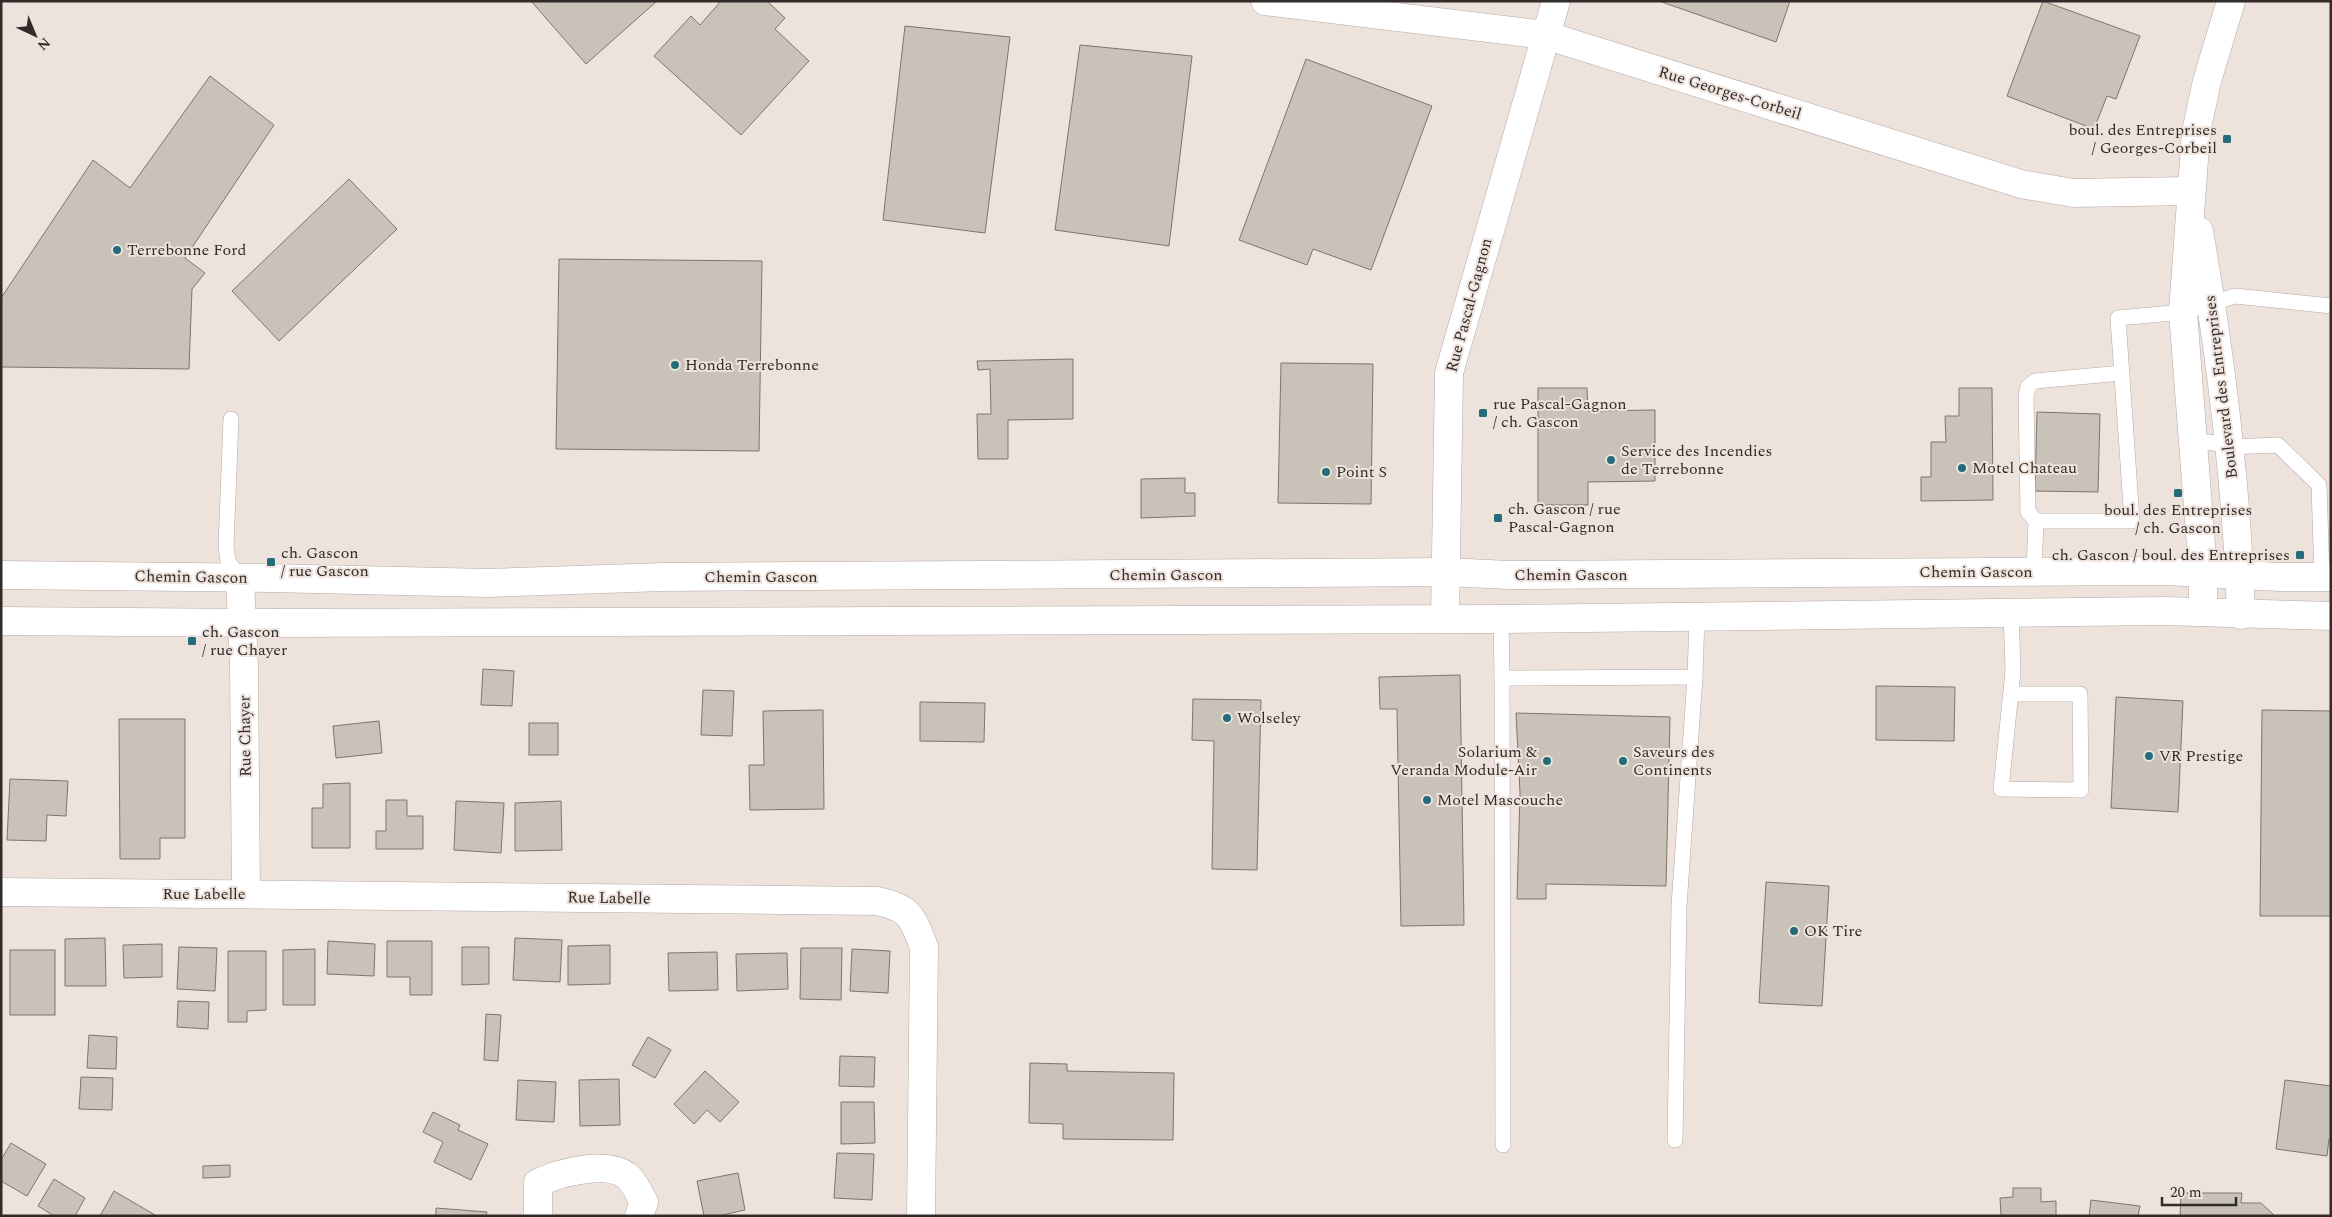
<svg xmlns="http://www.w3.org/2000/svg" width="2332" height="1217" font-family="Spectral,serif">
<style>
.building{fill:#c8c2b8;stroke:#7c766d}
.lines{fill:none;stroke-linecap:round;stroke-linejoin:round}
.lane-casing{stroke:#b6aaa5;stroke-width:16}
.street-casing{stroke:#b6aaa5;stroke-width:29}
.secondary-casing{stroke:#b6aaa5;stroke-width:29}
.lane{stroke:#fff;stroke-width:15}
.street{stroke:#fff;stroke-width:28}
.secondary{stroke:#fff;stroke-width:28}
.poi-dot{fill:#256c7a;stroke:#eee2dc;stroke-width:2}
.labels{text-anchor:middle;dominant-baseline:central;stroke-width:4;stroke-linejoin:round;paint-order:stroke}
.street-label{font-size:16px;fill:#312c2a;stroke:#eee2dc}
.poi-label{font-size:16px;fill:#312c2a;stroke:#eee2dc;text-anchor:start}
</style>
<rect width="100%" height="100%" fill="#eee2dc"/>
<g class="building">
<polygon points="531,1 657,1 586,64"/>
<polygon points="721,1 767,1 785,18 775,29 809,61 741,135 654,56 691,16 700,25"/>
<polygon points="1659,1 1790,1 1776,42"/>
<polygon points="2043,1 2140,36 2116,99 2107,96 2094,129 2007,96"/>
<polygon points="905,26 1010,37 985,233 883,220"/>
<polygon points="1080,45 1192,56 1169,246 1055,230"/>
<polygon points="1306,59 1432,106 1371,270 1313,249 1307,265 1239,240"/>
<polygon points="210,76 274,125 185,258 205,273 192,289 189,369 1,367 1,298 93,160 130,188"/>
<polygon points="349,179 397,229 279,341 232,291"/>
<polygon points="559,259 762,261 759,451 556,449"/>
<polygon points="1073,359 1073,419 1008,420 1008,459 978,459 977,414 991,414 990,369 978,370 977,361"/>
<polygon points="1281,363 1373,364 1371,504 1278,503"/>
<polygon points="1538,388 1587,388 1588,411 1655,410 1655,481 1588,482 1588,505 1538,505"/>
<polygon points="1959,388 1992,388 1993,500 1921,501 1921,477 1931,477 1931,442 1946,442 1945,416 1959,416"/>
<polygon points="2037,412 2100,414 2098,492 2035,491"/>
<polygon points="1185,478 1185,493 1195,493 1195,516 1141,518 1141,479"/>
<polygon points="483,669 514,671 512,706 481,705"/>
<polygon points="1460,675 1464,925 1401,926 1397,709 1380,709 1379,677"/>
<polygon points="1876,686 1955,687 1954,741 1876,740"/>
<polygon points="703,690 734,691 732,736 701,735"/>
<polygon points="2116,697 2183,701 2178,812 2111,808"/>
<polygon points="1193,699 1261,700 1257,870 1212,869 1214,741 1192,740"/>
<polygon points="920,702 985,703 984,742 920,741"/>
<polygon points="823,710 824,809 750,810 749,765 764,765 763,711"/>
<polygon points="2262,710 2331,711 2331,916 2260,916"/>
<polygon points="1516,713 1670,717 1666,886 1546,884 1546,899 1517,899 1520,793"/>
<polygon points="119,719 185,719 185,838 160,838 160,859 120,859"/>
<polygon points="379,721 382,753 336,758 333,726"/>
<rect x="529" y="723" width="29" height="32"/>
<polygon points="10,779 68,781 66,816 47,815 46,841 7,840"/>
<polygon points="350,783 350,848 312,848 312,808 323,808 323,784"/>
<polygon points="386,800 407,800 407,816 423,816 423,849 376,849 376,831 386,831"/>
<polygon points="456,801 504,803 501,853 454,850"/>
<polygon points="561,801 562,850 515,851 515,803"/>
<polygon points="1766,882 1829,886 1822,1006 1759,1003"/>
<polygon points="105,938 106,986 65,986 65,939"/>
<polygon points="515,938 562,940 560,982 513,980"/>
<polygon points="328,941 375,944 374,976 327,974"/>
<polygon points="387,941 432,941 432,995 410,995 410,977 387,977"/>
<polygon points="162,944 162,977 124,978 123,945"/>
<polygon points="610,945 610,984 568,985 568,946"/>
<polygon points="179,947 217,948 215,991 177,989"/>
<polygon points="462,947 489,947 489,984 462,985"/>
<polygon points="801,948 842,948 841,1000 800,999"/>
<polygon points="315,949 315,1005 283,1005 283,950"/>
<polygon points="852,949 890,951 888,993 850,991"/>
<rect x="10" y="950" width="45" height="65"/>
<polygon points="228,951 266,951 266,1010 247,1011 247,1022 228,1022"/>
<polygon points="717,952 718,990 669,991 668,953"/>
<polygon points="787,953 788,989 737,991 736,954"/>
<polygon points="178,1001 209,1002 208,1029 177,1027"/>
<polygon points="486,1014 501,1015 498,1061 484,1060"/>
<polygon points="89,1035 117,1037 116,1069 87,1068"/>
<polygon points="648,1037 671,1050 655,1078 632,1065"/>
<polygon points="840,1056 875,1057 874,1087 839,1086"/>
<polygon points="1030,1063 1067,1064 1067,1071 1174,1073 1173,1140 1063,1139 1063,1124 1029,1123"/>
<polygon points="705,1071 739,1102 720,1122 707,1110 694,1124 674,1104"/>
<polygon points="81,1077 113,1078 112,1110 79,1109"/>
<polygon points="619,1079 620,1125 580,1126 579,1080"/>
<polygon points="518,1080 556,1082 554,1122 516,1120"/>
<polygon points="2285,1080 2331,1086 2331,1139 2329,1139 2327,1156 2276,1149"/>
<polygon points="841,1102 874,1102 875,1143 841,1144"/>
<polygon points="433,1112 460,1125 458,1130 488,1144 471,1180 434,1162 443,1142 423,1132"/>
<polygon points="11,1143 46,1164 27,1196 1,1181 1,1160"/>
<polygon points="837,1153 874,1154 872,1200 834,1198"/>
<polygon points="230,1165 230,1177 203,1178 203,1166"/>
<polygon points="738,1173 745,1210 718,1216 704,1216 697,1181"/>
<polygon points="54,1179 85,1198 75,1216 54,1216 38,1206"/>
<polygon points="2013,1188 2041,1188 2041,1202 2056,1201 2056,1216 2001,1216 2000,1198 2013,1197"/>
<polygon points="114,1191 155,1215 155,1216 100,1216"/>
<polygon points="2181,1193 2242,1193 2241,1203 2261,1203 2275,1216 2180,1216"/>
<polygon points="2091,1200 2140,1206 2138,1216 2089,1216"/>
<polygon points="436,1208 487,1212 486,1216 436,1216"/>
</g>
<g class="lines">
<defs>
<g id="lane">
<polyline points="231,419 226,546 228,561 240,579"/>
<polyline points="2192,444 2210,442 2229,447 2278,445 2319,485 2322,577"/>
<polyline points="2036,521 2028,512 2026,396 2028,387 2035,381 2122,373"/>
<polyline points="2034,572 2036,521 2132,521 2118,318 2183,312 2235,296 2331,306"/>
<polyline points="1501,619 1502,678 1695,677 1697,616"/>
<polyline points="1502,678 1503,1145"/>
<polyline points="2011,694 2080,694 2081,790 2001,789 2013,671 2011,612"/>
<polyline points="1675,1140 1679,906 1695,677"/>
</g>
<g id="street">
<polyline points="1265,1 1545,35 2021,184 2073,193 2191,191"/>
<polyline points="240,579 244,667 246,894"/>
<polyline points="1445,618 1449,373 1556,1"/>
<path d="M 1,892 L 877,901 C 910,908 912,916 924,947 L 921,1216"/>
<path d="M 538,1216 L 538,1183 C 558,1173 607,1160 627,1176 C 634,1181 639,1194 644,1202 L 639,1216"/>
</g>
<g id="secondary">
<path d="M 2199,231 C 2221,358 2237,486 2241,615"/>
<polyline points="1,575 270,578 487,583 663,577 1447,572 1509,575 2166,571 2280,577 2331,577"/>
<polyline points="2203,612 2203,572 2183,312 2196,132 2207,81 2231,1"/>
<polyline points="1,621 270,623 1501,619 2165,611 2331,616"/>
</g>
</defs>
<use href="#lane" class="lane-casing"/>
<use href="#street" class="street-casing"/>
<use href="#secondary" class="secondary-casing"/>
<use href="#lane" class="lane"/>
<use href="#street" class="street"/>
<use href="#secondary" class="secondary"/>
</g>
<g class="poi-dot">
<rect x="2222" y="134" width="10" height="10" rx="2.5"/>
<circle cx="117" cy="250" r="5"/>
<circle cx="675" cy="365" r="5"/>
<rect x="1478" y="408" width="10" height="10" rx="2.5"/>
<circle cx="1611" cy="460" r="5"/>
<circle cx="1962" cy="468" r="5"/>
<circle cx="1326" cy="472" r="5"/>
<rect x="2173" y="488" width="10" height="10" rx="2.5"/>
<rect x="1493" y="513" width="10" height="10" rx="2.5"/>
<rect x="2295" y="550" width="10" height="10" rx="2.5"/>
<rect x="266" y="557" width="10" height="10" rx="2.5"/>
<rect x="187" y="636" width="10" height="10" rx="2.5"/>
<circle cx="1227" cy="718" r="5"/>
<circle cx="2149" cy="756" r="5"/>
<circle cx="1547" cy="761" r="5"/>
<circle cx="1623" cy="761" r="5"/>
<circle cx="1427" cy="800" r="5"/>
<circle cx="1794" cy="931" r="5"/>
</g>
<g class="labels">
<g class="street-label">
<text transform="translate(1730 93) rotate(17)">Rue Georges-Corbeil</text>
<text transform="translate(1469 305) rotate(-75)">Rue Pascal-Gagnon</text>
<text transform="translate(2221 387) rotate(-97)">Boulevard des Entreprises</text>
<text x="1976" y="572">Chemin Gascon</text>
<text x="1166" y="575">Chemin Gascon</text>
<text x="1571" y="575">Chemin Gascon</text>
<text transform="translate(191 577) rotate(1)">Chemin Gascon</text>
<text x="761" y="577">Chemin Gascon</text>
<text transform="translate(245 736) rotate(-91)">Rue Chayer</text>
<text x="204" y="894">Rue Labelle</text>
<text transform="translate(609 898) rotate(1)">Rue Labelle</text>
</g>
<g class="poi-label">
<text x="2217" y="130" text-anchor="end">boul. des Entreprises<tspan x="2217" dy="18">/ Georges-Corbeil</tspan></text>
<text x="127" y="250">Terrebonne Ford</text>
<text x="685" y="365">Honda Terrebonne</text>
<text x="1493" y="404">rue Pascal-Gagnon<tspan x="1493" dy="18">/ ch. Gascon</tspan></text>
<text x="1621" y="451">Service des Incendies<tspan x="1621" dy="18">de Terrebonne</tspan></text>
<text x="1972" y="468">Motel Chateau</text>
<text x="1336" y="472">Point S</text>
<text x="1508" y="509">ch. Gascon / rue<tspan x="1508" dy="18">Pascal-Gagnon</tspan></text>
<text x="2178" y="510" text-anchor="middle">boul. des Entreprises<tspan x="2178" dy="18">/ ch. Gascon</tspan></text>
<text x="281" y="553">ch. Gascon<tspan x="281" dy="18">/ rue Gascon</tspan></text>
<text x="2290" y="555" text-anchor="end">ch. Gascon / boul. des Entreprises</text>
<text x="202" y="632">ch. Gascon<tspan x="202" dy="18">/ rue Chayer</tspan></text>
<text x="1237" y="718">Wolseley</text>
<text x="1537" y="752" text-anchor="end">Solarium &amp;<tspan x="1537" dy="18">Veranda Module-Air</tspan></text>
<text x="1633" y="752">Saveurs des<tspan x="1633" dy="18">Continents</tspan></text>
<text x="2159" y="756">VR Prestige</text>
<text x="1437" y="800">Motel Mascouche</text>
<text x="1804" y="931">OK Tire</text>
</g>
</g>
<rect width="2332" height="1217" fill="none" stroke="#312c2a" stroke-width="5"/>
<g transform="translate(35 35) rotate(136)" stroke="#eee2dc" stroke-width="4" paint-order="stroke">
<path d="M0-4L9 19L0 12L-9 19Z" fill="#312c2a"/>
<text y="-8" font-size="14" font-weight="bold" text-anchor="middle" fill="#312c2a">N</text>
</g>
<path d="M2162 1197v8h74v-8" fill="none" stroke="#312c2a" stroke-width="2.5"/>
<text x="2170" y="1197" font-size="15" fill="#312c2a" stroke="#eee2dc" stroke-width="4" paint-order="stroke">20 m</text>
</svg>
